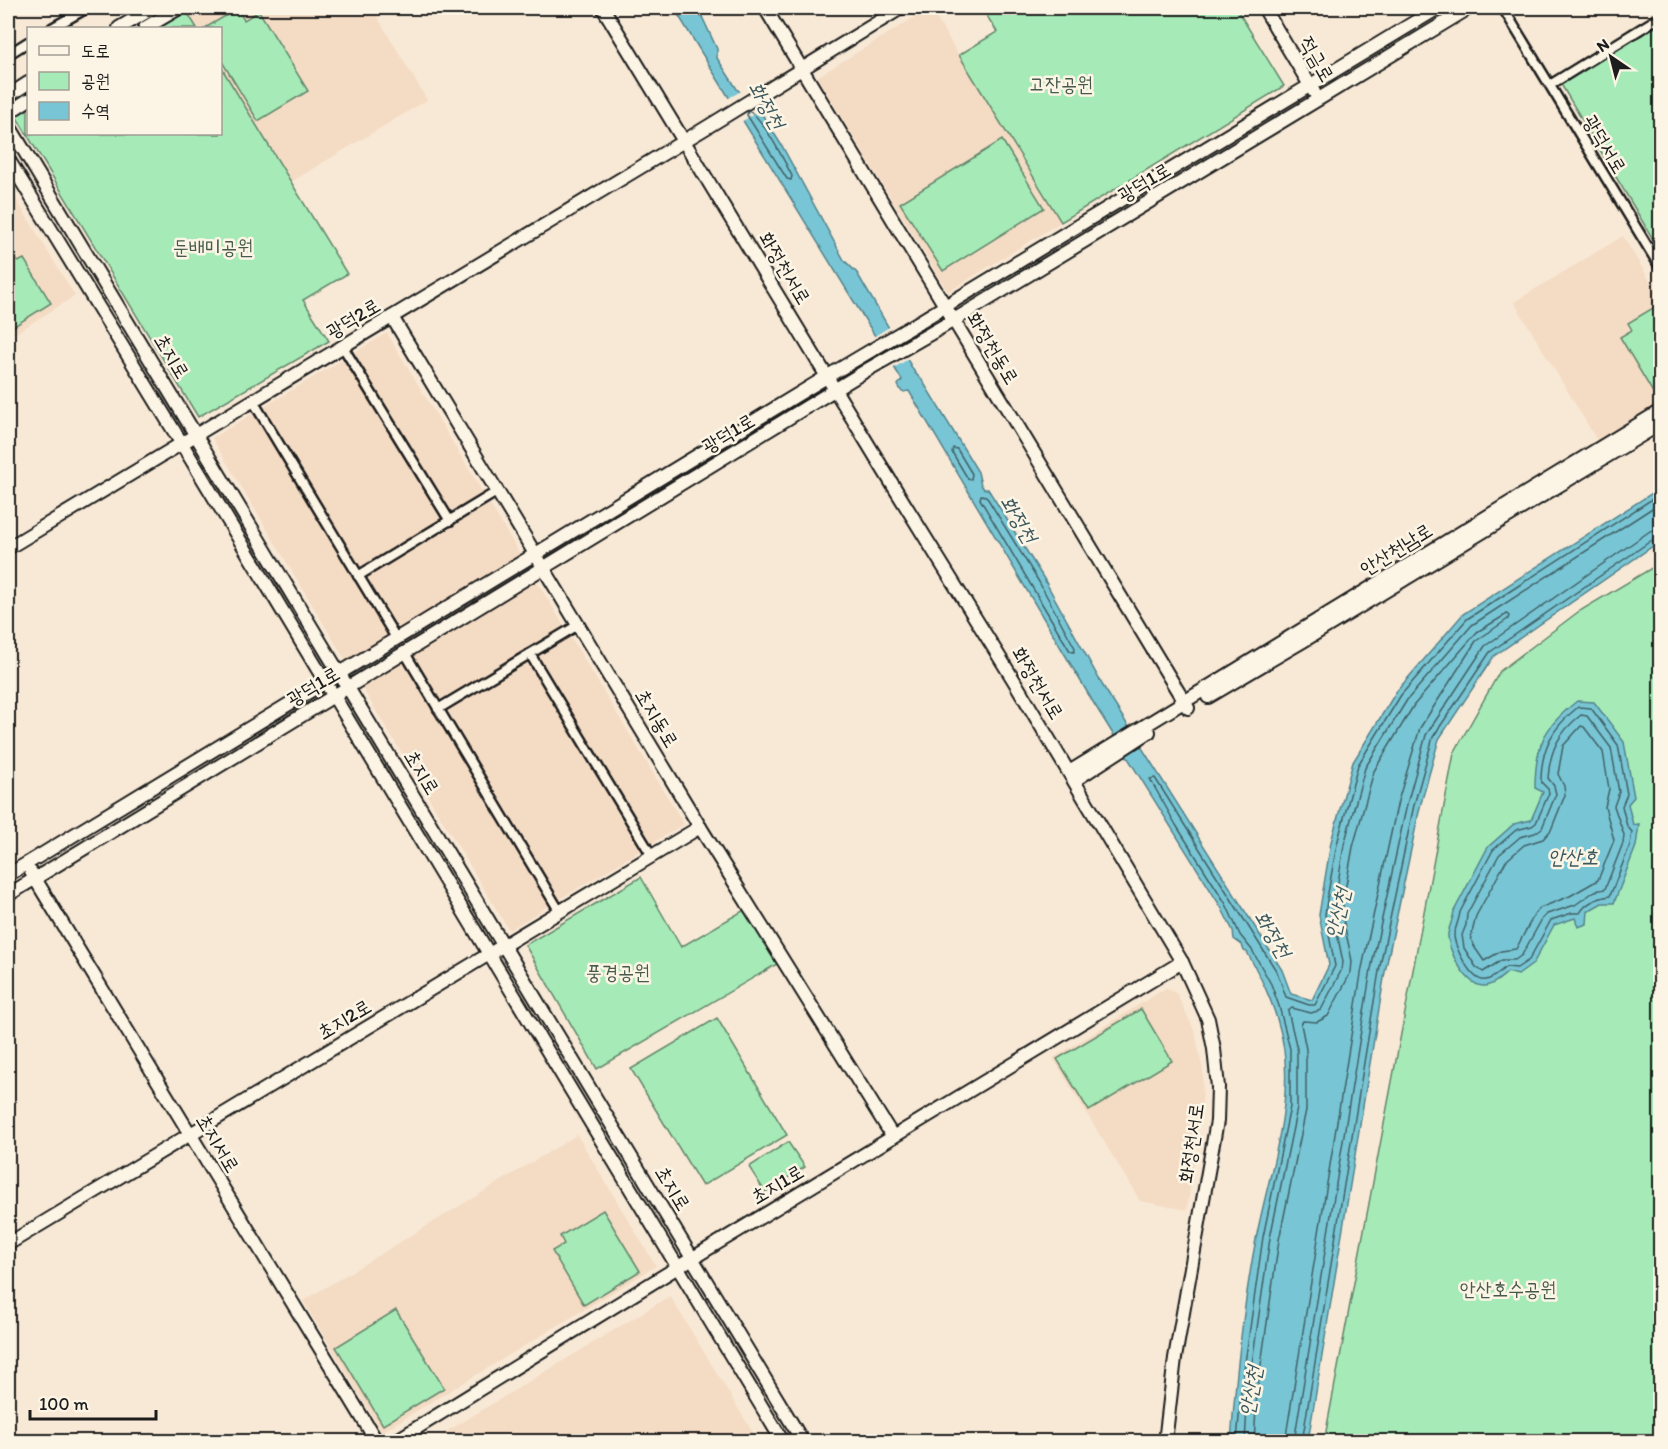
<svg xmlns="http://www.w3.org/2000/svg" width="1668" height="1449" font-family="Itim,'Poor Story',sans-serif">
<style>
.built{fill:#f4dbc4}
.green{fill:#a6ebb7;stroke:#61846a;stroke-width:1.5}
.water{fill:#78c6d5;stroke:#53828b;stroke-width:1.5}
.pier{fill:#f8e9d6}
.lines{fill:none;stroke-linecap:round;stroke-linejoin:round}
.shore{stroke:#416066;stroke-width:1.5}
.street-casing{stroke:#1c1c1c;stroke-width:13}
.secondary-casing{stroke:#1c1c1c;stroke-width:16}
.street{stroke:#fcf5e5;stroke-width:8}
.secondary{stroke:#fcf5e5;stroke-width:12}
.labels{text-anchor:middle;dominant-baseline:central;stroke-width:5;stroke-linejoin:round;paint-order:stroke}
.street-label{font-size:20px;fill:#1c1c1c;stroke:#fcf5e5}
.park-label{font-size:20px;fill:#455a4a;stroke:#fcf5e5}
.water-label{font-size:21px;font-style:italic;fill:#3c585d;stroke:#fcf5e5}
</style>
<rect width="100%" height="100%" fill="#f8e9d6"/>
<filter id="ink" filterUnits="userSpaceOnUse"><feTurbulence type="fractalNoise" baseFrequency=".0167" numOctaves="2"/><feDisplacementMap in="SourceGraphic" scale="12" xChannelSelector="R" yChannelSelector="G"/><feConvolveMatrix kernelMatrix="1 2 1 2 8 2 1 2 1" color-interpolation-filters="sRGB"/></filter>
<g filter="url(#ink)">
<g class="built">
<polygon points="194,8 372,8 427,100 291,182 221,67 220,28 197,28 187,12"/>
<polygon points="930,8 1061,222 948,292 817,77"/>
<polygon points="8,186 75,296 8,338"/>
<polygon points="1623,236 1660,298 1660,404 1598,442 1514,302"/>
<polygon points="387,333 521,556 346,661 212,438"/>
<polygon points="536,580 684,824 509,930 361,686"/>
<polygon points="1166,988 1177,994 1195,1032 1203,1071 1202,1105 1187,1210 1140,1201 1053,1058"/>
<polygon points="577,1135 656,1266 382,1432 303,1301"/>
<polygon points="670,1296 758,1441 431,1441"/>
</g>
<g class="green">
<polygon points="982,8 1236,8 1284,86 1061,222 959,55 997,32"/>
<polygon points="237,9 244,20 259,11 308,91 258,121 221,60 220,28 205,28"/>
<polygon points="187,12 197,28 158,28"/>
<polygon points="1660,20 1660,251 1559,81"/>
<polygon points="221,67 347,274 303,300 329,341 198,417 14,113 28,105 28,134 220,134"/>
<polygon points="1002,140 1044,208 943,271 900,203"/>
<polygon points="14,257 18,262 24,259 51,303 8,330 8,260"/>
<polygon points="1658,305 1660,309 1660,399 1658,401 1620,337 1632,330 1628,323"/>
<polygon points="1660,563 1660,1441 1324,1442 1454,753 1500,671 1578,612"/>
<polygon points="641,877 681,947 746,909 777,964 597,1069 525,945"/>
<polygon points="1141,1009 1172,1061 1089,1111 1057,1059"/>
<polygon points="717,1018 787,1135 702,1186 631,1069"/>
<polygon points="788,1142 805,1167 765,1192 749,1167"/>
<polygon points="603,1210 640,1271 584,1305 552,1251 564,1244 560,1236"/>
<polygon points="396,1310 444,1388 383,1425 336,1347"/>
</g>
<g class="water">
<path d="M 674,8 L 698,8 L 717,49 L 717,58 L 737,89 L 760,111 L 782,146 L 844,260 L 857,273 L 915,373 L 922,380 L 978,472 L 981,485 L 984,489 L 988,489 L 1044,579 L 1103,686 L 1282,970 L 1291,994 L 1312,1000 L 1329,965 L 1319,915 L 1331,842 L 1353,762 L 1396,692 L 1463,614 L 1660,488 L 1660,541 L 1494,656 L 1439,739 L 1420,807 L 1385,972 L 1308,1441 L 1231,1441 C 1236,1374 1244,1300 1257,1234 C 1269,1174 1292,1111 1284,1050 C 1279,1014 1264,983 1247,952 L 1244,951 L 1242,945 L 1234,939 L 1233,931 L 1221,907 L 1093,702 L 909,391 L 902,392 L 898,385 L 902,380 Z"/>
<path d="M 1577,701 L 1594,702 L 1624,742 L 1634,797 L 1628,804 L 1633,825 L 1639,824 L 1636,846 L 1614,903 L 1602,903 L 1588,911 L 1587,924 L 1578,927 L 1575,918 L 1554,925 L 1533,964 L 1518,975 L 1508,972 C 1501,978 1492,986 1483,986 C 1466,985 1447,950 1448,934 C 1449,927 1453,919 1454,911 L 1488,847 L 1514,824 L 1531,820 L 1543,792 L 1535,788 C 1535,745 1544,727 1577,701 Z"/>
</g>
<g class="pier">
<polygon points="743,90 762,109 741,122 727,99"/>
<polygon points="891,326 910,358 892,369 873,337"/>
</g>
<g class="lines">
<g class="shore">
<path d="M 748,111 C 762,115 785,162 792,176 L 791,180 L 787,179 L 747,115 Z"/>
<polygon points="953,448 957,449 972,474 971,479 968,479 952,452"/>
<polygon points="981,495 986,496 1039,582 1075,648 1074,652 1070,651 980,499"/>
<path d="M 1578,707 L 1591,708 L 1618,745 L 1627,794 L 1622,806 L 1627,826 L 1632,832 L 1630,845 L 1610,896 C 1598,898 1586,902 1580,913 L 1572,913 L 1551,920 L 1529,960 L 1517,968 L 1506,967 C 1500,971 1493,979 1486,980 C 1472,983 1454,947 1454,935 C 1455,929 1459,920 1460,912 L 1493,850 L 1516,830 L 1532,826 L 1536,823 L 1549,793 L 1548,789 L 1541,782 C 1541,748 1552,728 1578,707 Z"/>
<path d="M 1581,715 L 1587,716 L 1611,748 L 1619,792 L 1614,806 L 1624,835 L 1623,843 L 1605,889 L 1595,891 L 1575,905 L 1547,914 L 1542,919 L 1522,955 L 1515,960 L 1502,960 L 1483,972 L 1476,967 L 1464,948 L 1462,935 L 1466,925 L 1467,914 L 1499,855 L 1520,837 L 1535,833 L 1542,828 L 1556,794 L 1554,786 L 1548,778 C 1550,750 1559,732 1581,715 Z"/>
<polygon points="1581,726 1584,727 1603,752 1609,789 1605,807 1614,840 1598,880 1570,896 1540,908 1534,915 1516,949 1501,951 1484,961 1473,945 1471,937 1476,916 1506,861 1524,845 1543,839 1551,830 1565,795 1564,786 1558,774 1563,746"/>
<polyline points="1237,1442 1241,1391 1263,1237 1290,1107 1290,1049 1279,1006 1271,984 1252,950 1240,935 1226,904 1176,825 1150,779 1155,778 1277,972 1286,997 1309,1005 1315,1005 1335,966 1325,914 1328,893 1337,844 1358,765 1401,695 1467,619 1660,494"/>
<polyline points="1245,1442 1248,1391 1270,1238 1297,1108 1297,1049 1288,1011 1292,1008 1311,1013 1321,1010 1342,969 1343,962 1333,914 1344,845 1365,768 1407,700 1472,625 1660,503"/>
<polyline points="1254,1442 1257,1392 1279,1240 1306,1110 1306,1049 1301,1024 1303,1021 1317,1022 1328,1016 1351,972 1352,961 1342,914 1344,896 1353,847 1374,771 1414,705 1477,632 1507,614 1509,616 1508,619 1476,641 1420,728 1398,801 1362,968 1285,1442"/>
<polyline points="1294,1442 1371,969 1407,804 1426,735 1485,646 1650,531 1660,529"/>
<polyline points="1302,1442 1379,971 1414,805 1433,737 1490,652 1655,538 1660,536"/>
</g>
<defs>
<g id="street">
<polyline points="1503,8 1660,267"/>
<polyline points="52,28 87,8"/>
<polyline points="8,53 12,52 28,42"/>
<polyline points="1550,85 1660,17"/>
<polyline points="343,347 450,521"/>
<polyline points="253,401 396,638"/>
<polyline points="358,576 498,491"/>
<polyline points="405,653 560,912"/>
<polyline points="530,654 652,856"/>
<polyline points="438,709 578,625"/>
</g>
<g id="secondary">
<polyline points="603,8 894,487 1013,679 1182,962 1208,1019 1214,1049 1218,1087 1217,1121 1175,1358 1165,1442"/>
<polyline points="765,8 1188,708"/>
<polyline points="1264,8 1314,92"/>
<polyline points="119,28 153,8"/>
<polyline points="145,28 179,8"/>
<polyline points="8,96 28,83"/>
<polyline points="8,113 28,100"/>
<polyline points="8,124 803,1442"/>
<polyline points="8,159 182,444 783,1442"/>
<polyline points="392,317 700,827 893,1137"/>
<polyline points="8,548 704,129 901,8"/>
<polyline points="1208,697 1303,641 1660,424"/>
<polyline points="1069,772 1660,411"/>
<polyline points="1075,780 1149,732"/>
<polyline points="31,872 377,1442"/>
<polyline points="8,875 828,376 914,325 1438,8"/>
<polyline points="8,895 867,370 954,320 1469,8"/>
<polyline points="8,1244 700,827"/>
<polyline points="394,1442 678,1267 1182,962"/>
</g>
</defs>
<use href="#street" class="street-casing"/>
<use href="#secondary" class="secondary-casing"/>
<use href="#street" class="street"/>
<use href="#secondary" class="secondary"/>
</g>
</g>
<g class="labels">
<g class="street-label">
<text transform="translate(1317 59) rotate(60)">적금로</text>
<text transform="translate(1605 144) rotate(59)">광덕서로</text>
<text transform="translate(1144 182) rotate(-31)">광덕1로</text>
<text transform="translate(785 268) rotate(59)">화정천서로</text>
<text transform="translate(353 318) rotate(-31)">광덕2로</text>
<text transform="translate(993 348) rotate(59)">화정천동로</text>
<text transform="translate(172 356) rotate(59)">초지로</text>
<text transform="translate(728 433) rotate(-31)">광덕1로</text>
<text transform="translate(1396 549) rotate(-32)">안산천남로</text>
<text transform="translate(1038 683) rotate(59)">화정천서로</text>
<text transform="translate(313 686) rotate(-31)">광덕1로</text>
<text transform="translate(657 718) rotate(59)">초지동로</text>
<text transform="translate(422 772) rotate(59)">초지로</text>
<text transform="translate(344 1019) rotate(-31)">초지2로</text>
<text transform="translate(218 1143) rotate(59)">초지서로</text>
<text transform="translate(1191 1143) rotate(-82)">화정천서로</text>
<text transform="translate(777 1184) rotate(-31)">초지1로</text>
<text transform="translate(673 1188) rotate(59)">초지로</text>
</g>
<g class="park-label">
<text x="1061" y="84">고잔공원</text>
<text x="213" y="247">둔배미공원</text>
<text x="618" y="972">풍경공원</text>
<text x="1508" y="1289">안산호수공원</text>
</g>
<g class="water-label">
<text transform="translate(767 105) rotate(60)">화정천</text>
<text transform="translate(1019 519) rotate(59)">화정천</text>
<text x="1573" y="856">안산호</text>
<text transform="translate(1337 913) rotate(-77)">안산천</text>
<text transform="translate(1273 934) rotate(59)">화정천</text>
<text transform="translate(1250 1391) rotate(-80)">안산천</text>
</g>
</g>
<rect width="1668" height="1449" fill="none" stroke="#fcf5e5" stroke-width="30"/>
<rect x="15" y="15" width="1638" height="1419" fill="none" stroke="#1c1c1c" stroke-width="2" filter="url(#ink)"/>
<rect x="27" y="27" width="195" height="108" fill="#fcf5e5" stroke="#a29e95" stroke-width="1.5"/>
<rect x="39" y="46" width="30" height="9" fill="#fcf5e5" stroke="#a29e95" stroke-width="1.5"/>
<text x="81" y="57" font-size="18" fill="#1c1c1c">도로</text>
<rect x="39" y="72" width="30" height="18" fill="#a6ebb7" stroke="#a29e95" stroke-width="1.5"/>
<text x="81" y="87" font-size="18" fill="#1c1c1c">공원</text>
<rect x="39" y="102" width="30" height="18" fill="#78c6d5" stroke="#a29e95" stroke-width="1.5"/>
<text x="81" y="117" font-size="18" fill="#1c1c1c">수역</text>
<g transform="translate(1611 57) rotate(325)" stroke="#fcf5e5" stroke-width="4.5" paint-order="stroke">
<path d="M0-4.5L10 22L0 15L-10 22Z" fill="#1c1c1c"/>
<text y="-9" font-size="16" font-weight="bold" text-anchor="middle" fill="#1c1c1c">N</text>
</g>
<path d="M30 1410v9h126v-9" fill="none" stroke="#1c1c1c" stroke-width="3"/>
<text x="39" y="1410" font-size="18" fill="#1c1c1c" stroke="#fcf5e5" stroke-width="4.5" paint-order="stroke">100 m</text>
</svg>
